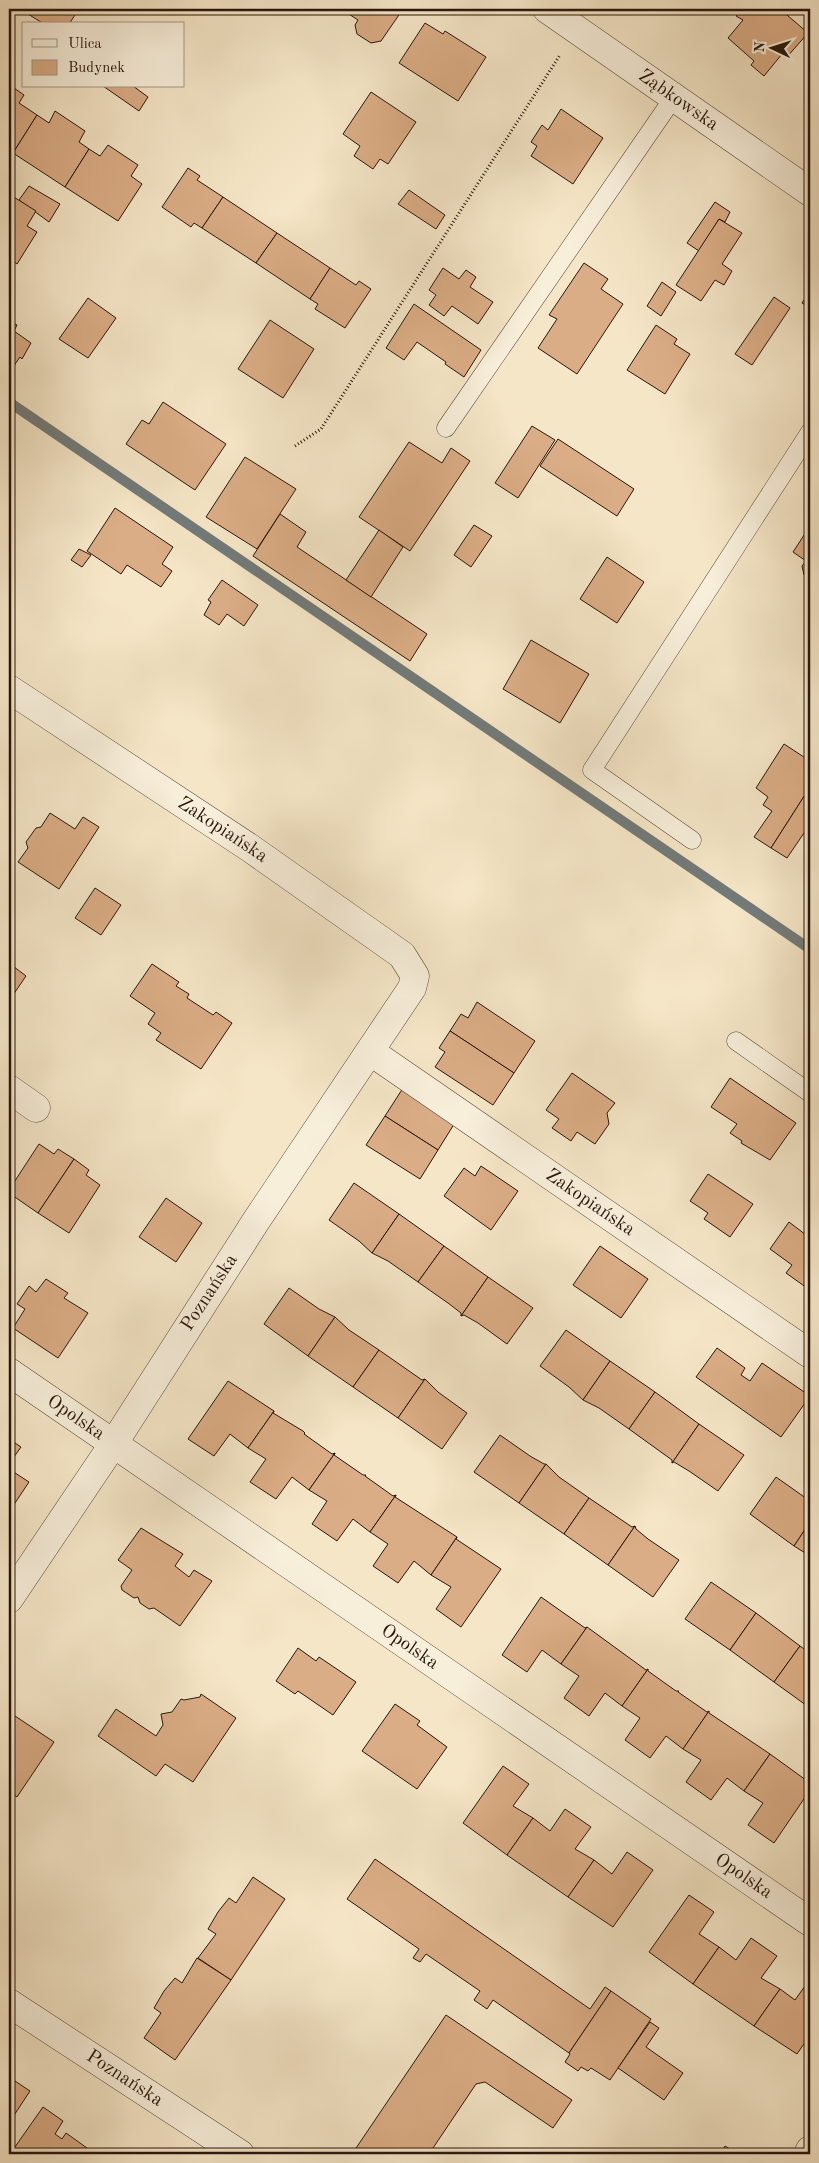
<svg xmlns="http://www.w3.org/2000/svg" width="819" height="2163" font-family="'Old Standard TT',serif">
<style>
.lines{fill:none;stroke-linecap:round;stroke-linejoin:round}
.stream{stroke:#727a79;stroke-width:10}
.building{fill:#dbad86;stroke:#29160c}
.service-casing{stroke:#5c4a3b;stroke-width:19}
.minor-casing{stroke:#5c4a3b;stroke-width:29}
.tertiary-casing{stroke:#5c4a3b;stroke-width:29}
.path{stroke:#29160c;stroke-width:3;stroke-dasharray:1 2.5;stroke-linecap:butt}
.service{stroke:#f8efdb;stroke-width:18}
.minor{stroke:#f8efdb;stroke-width:28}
.tertiary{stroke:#f8efdb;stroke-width:28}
.labels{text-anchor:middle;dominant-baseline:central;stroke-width:4;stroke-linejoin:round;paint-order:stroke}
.street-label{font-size:19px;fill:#29160c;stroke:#f8efdb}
</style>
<rect width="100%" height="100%" fill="#f5e6c7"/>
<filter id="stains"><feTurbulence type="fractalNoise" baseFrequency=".004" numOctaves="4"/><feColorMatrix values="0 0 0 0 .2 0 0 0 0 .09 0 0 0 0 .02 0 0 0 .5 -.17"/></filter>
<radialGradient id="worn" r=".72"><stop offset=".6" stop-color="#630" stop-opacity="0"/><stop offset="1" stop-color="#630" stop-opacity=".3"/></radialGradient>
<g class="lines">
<polyline class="stream" points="9,402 810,949"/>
</g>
<g class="building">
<polygon points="20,9 79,9 69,24 44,24"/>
<polygon points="341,9 403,9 381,41 371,43 357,34 355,25 358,20"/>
<polygon points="743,9 780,9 808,33 786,58 782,54 764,76 751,65 754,61 728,38 743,20 736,16"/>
<polygon points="425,23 443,34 445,31 486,57 458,101 399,63"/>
<polygon points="11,86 24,95 19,103 37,115 13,153 9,150 9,90"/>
<polygon points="103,86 133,86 148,97 139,111"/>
<polygon points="371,92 416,122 388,164 380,159 373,169 354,156 360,146 343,134"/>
<polygon points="561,109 603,138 573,184 531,156 537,146 531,142 542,125 548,130"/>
<polygon points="55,111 85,131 79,142 89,149 65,187 13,153 37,115 49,123"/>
<polygon points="108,145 138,165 131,176 142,184 118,221 65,187 89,149 100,156"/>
<polygon points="188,168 200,176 197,180 223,197 202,228 194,223 191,227 162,207"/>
<polygon points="29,186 60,204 49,222 19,200"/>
<polygon points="409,190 445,215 436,229 398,204"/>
<polygon points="9,194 36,211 27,226 37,232 17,264 9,258"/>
<polygon points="223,197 277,233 256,263 202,228"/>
<polygon points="715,202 730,212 725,222 719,219 699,251 687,243"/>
<polygon points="719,219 742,233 722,264 732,271 724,285 715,280 701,301 676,285"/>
<polygon points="277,233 330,268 310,299 256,263"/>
<polygon points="584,263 608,279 601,289 623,304 577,374 538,348 557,319 549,315"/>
<polygon points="330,268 356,285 359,281 371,289 345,328 315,309 318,304 310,299"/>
<polygon points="443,268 459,279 466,270 476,277 470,287 493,302 478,324 452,306 444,316 429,305 436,295 429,290"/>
<polygon points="662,282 676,292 661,316 647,306"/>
<polygon points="810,291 810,308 802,303"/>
<polygon points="774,297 790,308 752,365 735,354"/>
<polygon points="88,298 116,318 88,358 59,339"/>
<polygon points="414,304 481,350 464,377 445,364 446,362 417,342 404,360 386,348"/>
<polygon points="270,320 314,349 283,398 238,369"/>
<polygon points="10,321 17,325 14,331 31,343 22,359 20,357 9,373"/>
<polygon points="656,325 677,339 674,344 690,354 665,394 627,370"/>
<polygon points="163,402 226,444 195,490 126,444 142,420 149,424"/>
<polygon points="532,426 555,440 518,498 495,483"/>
<polygon points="558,439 634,489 617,516 540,466"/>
<polygon points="409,442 442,463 451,448 470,461 410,551 359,517"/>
<polygon points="245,457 296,489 257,549 206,517"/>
<polygon points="115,508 173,547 162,564 172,571 161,587 127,565 121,574 87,551"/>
<polygon points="280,514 306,532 297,547 427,634 410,661 253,556"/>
<polygon points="474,525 492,536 471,567 454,555"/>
<polygon points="810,526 810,578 804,575 802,566 806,561 793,552"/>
<polygon points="379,530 403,547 371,597 346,580"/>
<polygon points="79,549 91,555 82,567 71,560"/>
<polygon points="607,557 644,582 617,623 580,599"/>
<polygon points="222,580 258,605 244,626 227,614 219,625 204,615 211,602 208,600"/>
<polygon points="531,640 589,674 560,723 503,689"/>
<polygon points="784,744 810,761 808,767 810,768 810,787 771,848 754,837 772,811 763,805 768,797 756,788"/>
<polygon points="810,787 810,837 804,833 787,858 771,848"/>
<polygon points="50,813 75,829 83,817 99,827 59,889 18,862 28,848 26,842 36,828 41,827"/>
<polygon points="95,888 121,905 101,935 75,918"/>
<polygon points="9,963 26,976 9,1001"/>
<polygon points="152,964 179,982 176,986 189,994 187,998 213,1015 216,1012 232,1023 201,1069 156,1040 161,1033 148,1024 155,1013 130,996"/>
<polygon points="477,1002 535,1041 514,1073 450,1031 461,1014 468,1018"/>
<polygon points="450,1031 514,1073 493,1105 435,1067 445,1052 439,1048"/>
<polygon points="572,1073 615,1103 607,1113 609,1124 595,1144 577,1132 571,1141 552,1128 559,1119 546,1110"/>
<polygon points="730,1078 796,1123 770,1160 741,1143 742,1141 730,1133 737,1124 711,1107"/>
<polygon points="403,1088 456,1121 438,1150 385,1116"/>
<polygon points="385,1116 438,1150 420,1179 366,1145"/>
<polygon points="39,1144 54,1154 58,1149 74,1159 38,1213 9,1193 9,1190"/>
<polygon points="74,1159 89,1170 86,1175 100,1185 69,1233 38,1213"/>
<polygon points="481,1166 518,1191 491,1230 444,1196 464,1168 475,1176"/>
<polygon points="708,1174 753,1204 730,1237 704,1219 708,1213 690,1201"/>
<polygon points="354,1183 399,1214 372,1253 359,1241 329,1220"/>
<polygon points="166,1198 202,1223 176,1262 139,1237"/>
<polygon points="399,1214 444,1246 418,1282 388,1261 372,1253"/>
<polygon points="789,1222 810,1238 810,1284 807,1288 786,1273 792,1265 770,1249"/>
<polygon points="444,1246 488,1277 461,1316 461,1313 448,1303 418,1282"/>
<polygon points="600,1246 648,1279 621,1318 573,1285"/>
<polygon points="488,1277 533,1308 507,1344 478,1323 464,1315 461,1316"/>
<polygon points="46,1279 68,1293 64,1298 88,1313 58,1358 13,1328 25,1309 17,1304 29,1286 36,1292"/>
<polygon points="289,1288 319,1309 335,1317 308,1356 264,1324"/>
<polygon points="335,1317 349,1330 379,1350 353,1387 308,1356"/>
<polygon points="566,1330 610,1361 583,1400 569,1387 540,1366"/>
<polygon points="717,1348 745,1368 741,1375 750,1381 762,1363 810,1396 781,1437 696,1377"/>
<polygon points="379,1350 422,1380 425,1379 398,1418 353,1387"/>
<polygon points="610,1361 655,1392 629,1429 599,1408 583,1400"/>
<polygon points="425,1379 438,1392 467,1413 442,1449 398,1418"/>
<polygon points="228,1381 274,1411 248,1448 230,1434 214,1456 188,1439"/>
<polygon points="655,1392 699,1424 672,1463 672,1460 629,1429"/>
<polygon points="274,1411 273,1413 303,1431 305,1433 304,1434 332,1454 335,1453 309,1490 292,1477 276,1499 250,1482 266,1459 248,1448"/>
<polygon points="699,1424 744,1455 718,1491 689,1471 674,1462 672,1463"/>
<polygon points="500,1435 530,1456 544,1464 546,1464 519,1503 474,1472"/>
<polygon points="9,1439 21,1447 9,1464"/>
<polygon points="335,1453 334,1455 363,1475 366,1475 365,1476 393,1496 396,1495 370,1532 353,1519 337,1541 312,1524 327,1501 309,1490"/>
<polygon points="546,1464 559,1477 589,1498 564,1534 519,1503"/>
<polygon points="9,1469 29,1482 9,1512"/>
<polygon points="776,1477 810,1501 810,1522 794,1546 750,1514"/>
<polygon points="396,1495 395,1497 457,1537 431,1575 414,1561 398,1583 373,1566 388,1544 370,1532"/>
<polygon points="589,1498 632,1527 635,1526 608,1565 564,1534"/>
<polygon points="810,1522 810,1556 794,1546"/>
<polygon points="635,1526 636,1529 648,1539 679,1560 653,1597 608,1565"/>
<polygon points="141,1528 183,1554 175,1566 189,1577 194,1570 212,1581 180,1626 154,1608 149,1609 140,1603 138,1597 134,1598 122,1590 121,1586 132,1570 118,1560"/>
<polygon points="457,1537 456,1539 501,1569 461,1627 436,1609 451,1587 431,1575"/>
<polygon points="711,1582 756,1613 730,1650 685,1619"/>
<polygon points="541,1597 585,1628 587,1627 561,1664 542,1650 527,1672 502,1655"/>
<polygon points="756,1613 800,1646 774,1682 730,1650"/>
<polygon points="587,1627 646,1670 648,1669 622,1706 605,1693 589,1716 564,1698 579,1676 561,1664"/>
<polygon points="800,1646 810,1653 810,1708 774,1682"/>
<polygon points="298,1648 316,1661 319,1657 356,1682 333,1715 298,1691 295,1694 276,1681"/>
<polygon points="648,1669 648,1671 676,1691 679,1691 678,1692 707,1712 709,1711 683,1749 666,1736 650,1758 625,1740 640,1718 622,1706"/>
<polygon points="201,1694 236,1718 193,1782 165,1764 156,1776 98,1736 116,1709 156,1736 163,1725 161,1714 172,1712 181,1699 184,1700 200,1697"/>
<polygon points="395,1704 420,1721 417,1725 447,1747 417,1789 362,1751"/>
<polygon points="709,1711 709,1713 770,1754 744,1791 727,1778 711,1800 686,1782 701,1760 683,1749"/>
<polygon points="9,1712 54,1742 17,1797 9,1791"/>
<polygon points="770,1754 810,1783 810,1790 774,1843 748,1825 763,1803 744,1791"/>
<polygon points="503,1766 529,1784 513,1806 533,1818 507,1855 463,1823"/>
<polygon points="565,1809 591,1827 575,1849 594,1860 568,1897 507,1855 533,1818 550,1831"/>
<polygon points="627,1852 653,1870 613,1927 568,1897 594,1860 612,1874"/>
<polygon points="375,1859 590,2009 605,1987 611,1991 569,2053 493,2000 487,2009 474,2000 480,1991 426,1954 420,1962 413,1958 419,1949 347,1899"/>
<polygon points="253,1877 285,1899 231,1980 198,1958 216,1934 208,1929 218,1912 229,1898 236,1903"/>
<polygon points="689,1895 714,1912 699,1934 719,1947 693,1984 649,1952"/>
<polygon points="751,1938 777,1956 761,1978 780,1989 754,2026 693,1984 719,1947 736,1960"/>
<polygon points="197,1958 231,1980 175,2060 144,2038 161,2013 154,2008 164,1991 175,1978 182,1983"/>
<polygon points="810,1979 810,2035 797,2054 754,2026 780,1989 795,2000"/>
<polygon points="611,1991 651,2019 610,2080 591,2068 588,2071 581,2067 578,2071 565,2062 570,2054 569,2053"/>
<polygon points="446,2015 572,2100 553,2128 485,2082 476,2084 429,2154 352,2154"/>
<polygon points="650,2022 659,2028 646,2047 683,2073 664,2100 618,2068"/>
<polygon points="9,2077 30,2091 9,2123"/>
<polygon points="43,2107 63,2121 55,2134 62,2139 66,2133 87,2148 85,2154 10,2154"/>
<polygon points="725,2146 738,2154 720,2154"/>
</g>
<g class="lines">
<defs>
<g id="service">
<polyline points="446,428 674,97"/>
<polyline points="692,840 592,770 810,432"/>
<polyline points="736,1041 810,1093"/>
</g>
<g id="minor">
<path id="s1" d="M 9,689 L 250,848 L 402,955 L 415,976 L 412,988 L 256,1221 L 114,1443 L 9,1599"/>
<path id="s2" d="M 371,1052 L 810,1354"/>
<polyline points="9,1089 36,1108"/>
<path id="s3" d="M 9,1372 L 810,1922"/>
<path id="s4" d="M 9,2003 L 240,2154"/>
<polyline points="808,2154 810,2150"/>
</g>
<g id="tertiary">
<path id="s5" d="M 547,9 L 810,192"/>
</g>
</defs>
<use href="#service" class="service-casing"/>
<use href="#minor" class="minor-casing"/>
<use href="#tertiary" class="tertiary-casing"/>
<polyline class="path" points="295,446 321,429 560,55"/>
<use href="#service" class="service"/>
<use href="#minor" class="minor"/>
<use href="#tertiary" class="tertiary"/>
</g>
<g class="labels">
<g class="street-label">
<text stroke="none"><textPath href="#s5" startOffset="160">Ząbkowska</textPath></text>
<text stroke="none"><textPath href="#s1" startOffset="256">Zakopiańska</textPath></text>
<text stroke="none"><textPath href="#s2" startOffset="266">Zakopiańska</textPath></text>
<text transform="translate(210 1293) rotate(-57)">Poznańska</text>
<text stroke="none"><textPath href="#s3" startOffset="81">Opolska</textPath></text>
<text stroke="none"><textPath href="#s3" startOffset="486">Opolska</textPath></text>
<text stroke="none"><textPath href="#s3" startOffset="891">Opolska</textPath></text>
<text stroke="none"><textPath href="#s4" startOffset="138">Poznańska</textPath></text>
</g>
</g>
<rect width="819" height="2163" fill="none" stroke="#f5e6c7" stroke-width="30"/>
<rect x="10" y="10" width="799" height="2143" fill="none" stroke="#29160c" stroke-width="2.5"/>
<rect x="15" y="15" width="789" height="2133" fill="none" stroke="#29160c"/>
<rect x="22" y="22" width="162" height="65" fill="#f8efdb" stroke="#a59888"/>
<rect x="32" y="39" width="25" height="8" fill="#f8efdb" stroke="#a59888"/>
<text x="68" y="48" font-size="15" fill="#29160c">Ulica</text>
<rect x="32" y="60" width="25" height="15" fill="#dbad86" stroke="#a59888"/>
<text x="68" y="72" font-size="15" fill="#29160c">Budynek</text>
<g transform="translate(772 48) rotate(274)" stroke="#f8efdb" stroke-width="4" paint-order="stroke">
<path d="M0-4L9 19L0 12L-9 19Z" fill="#29160c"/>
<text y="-8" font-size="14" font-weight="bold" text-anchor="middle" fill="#29160c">N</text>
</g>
<rect width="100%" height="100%" filter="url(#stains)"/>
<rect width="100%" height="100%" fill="url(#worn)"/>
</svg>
